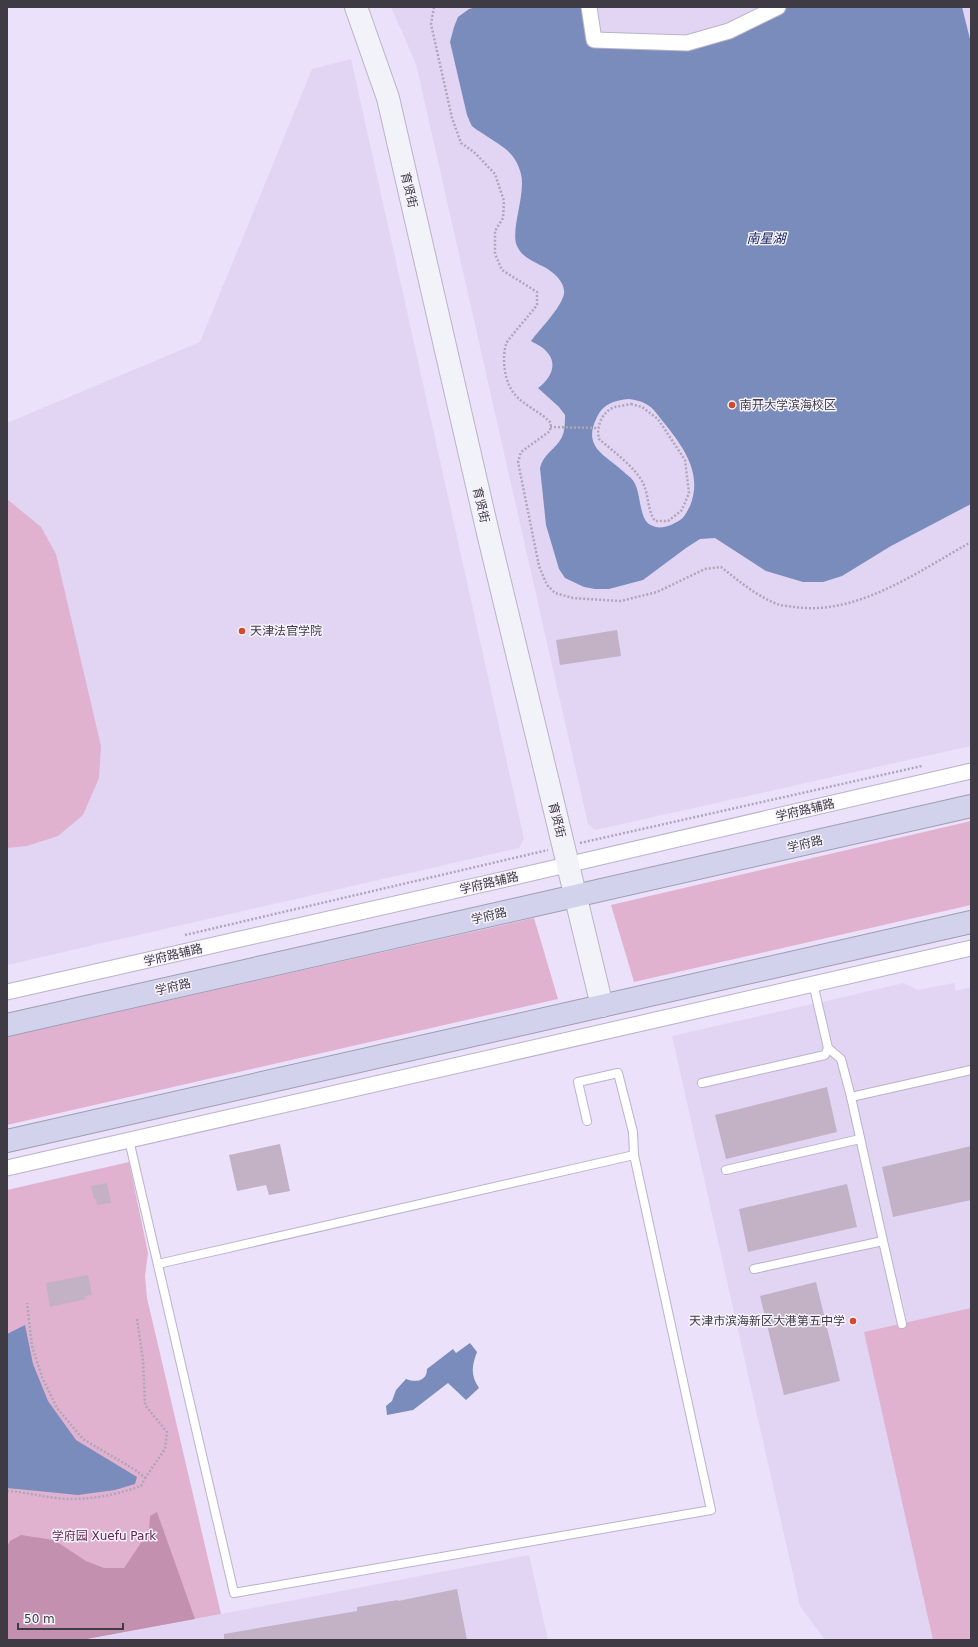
<svg xmlns="http://www.w3.org/2000/svg" width="978" height="1647" font-family="'DejaVu Sans','Noto Sans SC',sans-serif">
<style>
.built{fill:#e2d5f4}
.green{fill:#e1b2d0}
.forest{fill:#c390b0}
.water{fill:#798cbc;fill-rule:evenodd}
.building{fill:#c3b1c5}
.lines{fill:none;stroke-linecap:round;stroke-linejoin:round}
.lane-casing{stroke:#bbb2c9;stroke-width:10}
.street-casing{stroke:#bbb2c9;stroke-width:17}
.secondary-casing{stroke:#bbb2c9;stroke-width:24}
.highway-casing{stroke:#9f9db1;stroke-width:24}
.path{stroke:#aea6b9;stroke-width:2.5;stroke-dasharray:2 2;stroke-linecap:butt}
.lane{stroke:#fff;stroke-width:8}
.street{stroke:#fff;stroke-width:15}
.secondary{stroke:#f2f2f9;stroke-width:22}
.highway{stroke:#d2d2ec;stroke-width:22}
.poi-dot{fill:#d44a26;stroke:#f6f2fc;stroke-width:1.5}
.labels{text-anchor:middle;dominant-baseline:central;stroke-width:3;stroke-linejoin:round;paint-order:stroke}
.street-label{font-size:12px;fill:#3f3b44;stroke:#f6f2fc}
.poi-label{font-size:12px;fill:#3f3b44;stroke:#f6f2fc;text-anchor:start}
.park-label{font-size:12px;fill:#632551;stroke:#f6f2fc}
.water-label{font-size:13px;font-style:italic;fill:#14235d;stroke:#f6f2fc}
</style>
<rect width="100%" height="100%" fill="#ebe1fa"/>
<g class="built">
<polygon points="391,7 971,7 971,746 595,830 588,824 416,64"/>
<polygon points="351,59 524,839 519,848 7,965 7,423 200,342 312,69"/>
<polygon points="904,983 918,990 954,983 956,991 971,987 971,1640 825,1640 800,1606 672,1036"/>
<polygon points="529,1555 548,1640 81,1640 195,1619"/>
</g>
<g class="green">
<polygon points="7,499 41,527 56,554 101,746 99,778 83,815 58,836 27,846 7,848"/>
<polygon points="971,821 971,905 634,982 611,905"/>
<polygon points="534,918 558,999 7,1125 7,1037"/>
<polygon points="129,1162 148,1253 145,1276 147,1298 221,1614 81,1640 7,1640 7,1190"/>
<polygon points="971,1308 971,1640 933,1640 864,1332"/>
</g>
<polygon class="forest" points="157,1512 195,1619 81,1640 7,1640 7,1547 10,1541 21,1535 54,1540 86,1561 104,1568 124,1568 149,1531 150,1516"/>
<g class="water">
<path d="M 477,7 L 582,7 L 590,46 L 725,37 L 785,7 L 962,7 L 971,43 L 971,504 L 891,546 L 842,576 L 823,582 L 803,582 L 766,571 L 715,538 L 700,539 L 686,548 L 643,580 L 609,589 L 595,589 L 584,587 L 565,578 L 559,569 L 546,525 L 540,468 C 543,454 556,449 562,437 C 565,431 565,421 565,415 L 559,407 L 538,388 C 549,380 559,365 547,352 C 543,347 536,344 531,341 C 540,329 561,308 564,294 C 566,281 550,269 540,265 C 531,260 522,257 517,246 C 510,230 526,195 521,174 C 515,150 500,146 482,133 C 479,131 475,129 472,126 C 470,123 469,119 467,115 L 450,42 L 454,27 L 458,17 L 469,9 ZM 629,399 C 635,400 641,401 646,404 C 654,408 659,417 665,424 C 684,448 703,474 690,506 C 687,511 685,517 680,520 C 671,526 659,531 649,524 C 639,517 641,493 634,482 C 632,478 627,475 624,472 C 604,454 582,447 597,417 C 603,404 615,400 629,399 Z"/>
<polygon points="25,1325 33,1364 48,1401 76,1440 137,1477 135,1484 115,1490 78,1495 7,1488 7,1334"/>
<path d="M 470,1343 L 477,1352 C 472,1365 470,1375 479,1388 L 466,1400 L 448,1383 L 413,1410 L 387,1415 L 386,1406 L 392,1401 L 396,1390 L 406,1379 C 416,1383 427,1381 427,1369 L 453,1349 L 456,1353 Z"/>
</g>
<g class="building">
<polygon points="617,630 621,656 560,665 556,640"/>
<polygon points="827,1087 837,1132 726,1159 715,1115"/>
<polygon points="280,1144 290,1191 269,1195 266,1185 237,1191 229,1155"/>
<polygon points="971,1146 971,1200 893,1217 882,1167"/>
<polygon points="107,1183 111,1203 97,1205 96,1198 94,1199 91,1186"/>
<polygon points="847,1184 857,1227 748,1252 739,1209"/>
<polygon points="88,1275 92,1295 85,1296 86,1299 50,1307 46,1283"/>
<polygon points="816,1282 840,1381 784,1395 760,1296"/>
<polygon points="457,1589 467,1640 224,1640 224,1634 357,1611 357,1607 398,1600 398,1601"/>
</g>
<g class="lines">
<defs>
<g id="lane">
<polyline points="813,983 828,1048 841,1059 851,1097"/>
<polyline points="702,1083 825,1055 828,1048"/>
<polyline points="129,1140 234,1593 711,1510 634,1155 633,1132 618,1073 578,1082 587,1121"/>
<polyline points="726,1170 860,1139"/>
<polyline points="883,1241 902,1324"/>
<polyline points="158,1264 634,1155"/>
<polyline points="754,1269 883,1241 851,1097 971,1070"/>
</g>
<g id="street">
<polyline points="589,7 594,40 687,43 729,31 778,7"/>
<polyline points="7,992 532,873 971,771"/>
<polyline points="7,1168 971,948"/>
</g>
<polyline id="secondary" points="356,7 388,98 488,533 602,1006"/>
<g id="highway">
<polyline points="7,1025 971,806"/>
<polyline points="7,1141 971,922"/>
</g>
</defs>
<use href="#lane" class="lane-casing"/>
<use href="#street" class="street-casing"/>
<use href="#secondary" class="secondary-casing"/>
<use href="#highway" class="highway-casing"/>
<g class="path">
<path d="M 434,7 L 431,24 L 452,118 L 461,143 L 474,152 L 495,174 L 504,201 L 503,218 L 495,231 L 495,254 L 502,270 L 537,292 L 537,305 C 532,312 508,339 506,344 C 502,359 504,379 513,392 C 522,405 540,411 551,423 L 550,431 L 521,452 L 518,462 L 539,566 L 547,585 L 555,593 L 573,598 L 621,601 L 657,592 L 705,569 L 721,567 C 739,581 755,595 777,604 C 782,606 789,606 795,607 C 857,616 919,571 971,542"/>
<path d="M 631,404 L 642,407 L 658,419 L 685,460 L 689,493 L 684,505 L 681,511 L 668,521 L 655,521 C 647,510 649,495 643,483 C 635,467 613,451 599,439 C 596,427 602,411 615,407 C 620,406 626,405 631,404 Z"/>
<polyline points="550,427 598,428"/>
<polyline points="580,843 922,766"/>
<polyline points="185,935 548,850"/>
<polyline points="137,1319 143,1360 145,1405 167,1432 165,1449 145,1478"/>
<path d="M 7,1491 C 28,1492 50,1499 71,1499 C 96,1499 118,1494 141,1486 L 145,1478 L 137,1471 L 83,1439 L 57,1408 L 42,1377 L 32,1346 L 27,1303"/>
</g>
<use href="#lane" class="lane"/>
<use href="#street" class="street"/>
<use href="#secondary" class="secondary"/>
<use href="#highway" class="highway"/>
</g>
<g class="poi-dot">
<circle cx="732" cy="405" r="4"/>
<circle cx="242" cy="631" r="4"/>
<circle cx="853" cy="1321" r="4"/>
</g>
<g class="labels">
<g class="street-label">
<text transform="translate(409 190) rotate(77)">育贤街</text>
<text transform="translate(481 505) rotate(77)">育贤街</text>
<text transform="translate(805 810) rotate(-13)">学府路辅路</text>
<text transform="translate(557 820) rotate(76)">育贤街</text>
<text transform="translate(805 844) rotate(-13)">学府路</text>
<text transform="translate(489 883) rotate(-13)">学府路辅路</text>
<text transform="translate(489 916) rotate(-13)">学府路</text>
<text transform="translate(173 955) rotate(-13)">学府路辅路</text>
<text transform="translate(173 987) rotate(-13)">学府路</text>
</g>
<g class="poi-label">
<text x="740" y="405">南开大学滨海校区</text>
<text x="250" y="631">天津法官学院</text>
<text x="845" y="1321" text-anchor="end">天津市滨海新区大港第五中学</text>
</g>
<g class="park-label">
<text x="104" y="1536">学府园 Xuefu Park</text>
</g>
<g class="water-label">
<text x="766" y="238">南星湖</text>
</g>
</g>
<rect width="978" height="1647" fill="none" stroke="#3f3b44" stroke-width="16"/>
<path d="M18 1623v6h105v-6" fill="none" stroke="#3f3b44" stroke-width="2"/>
<text x="24" y="1623" font-size="12" fill="#3f3b44" stroke="#f6f2fc" stroke-width="3" paint-order="stroke">50 m</text>
</svg>
